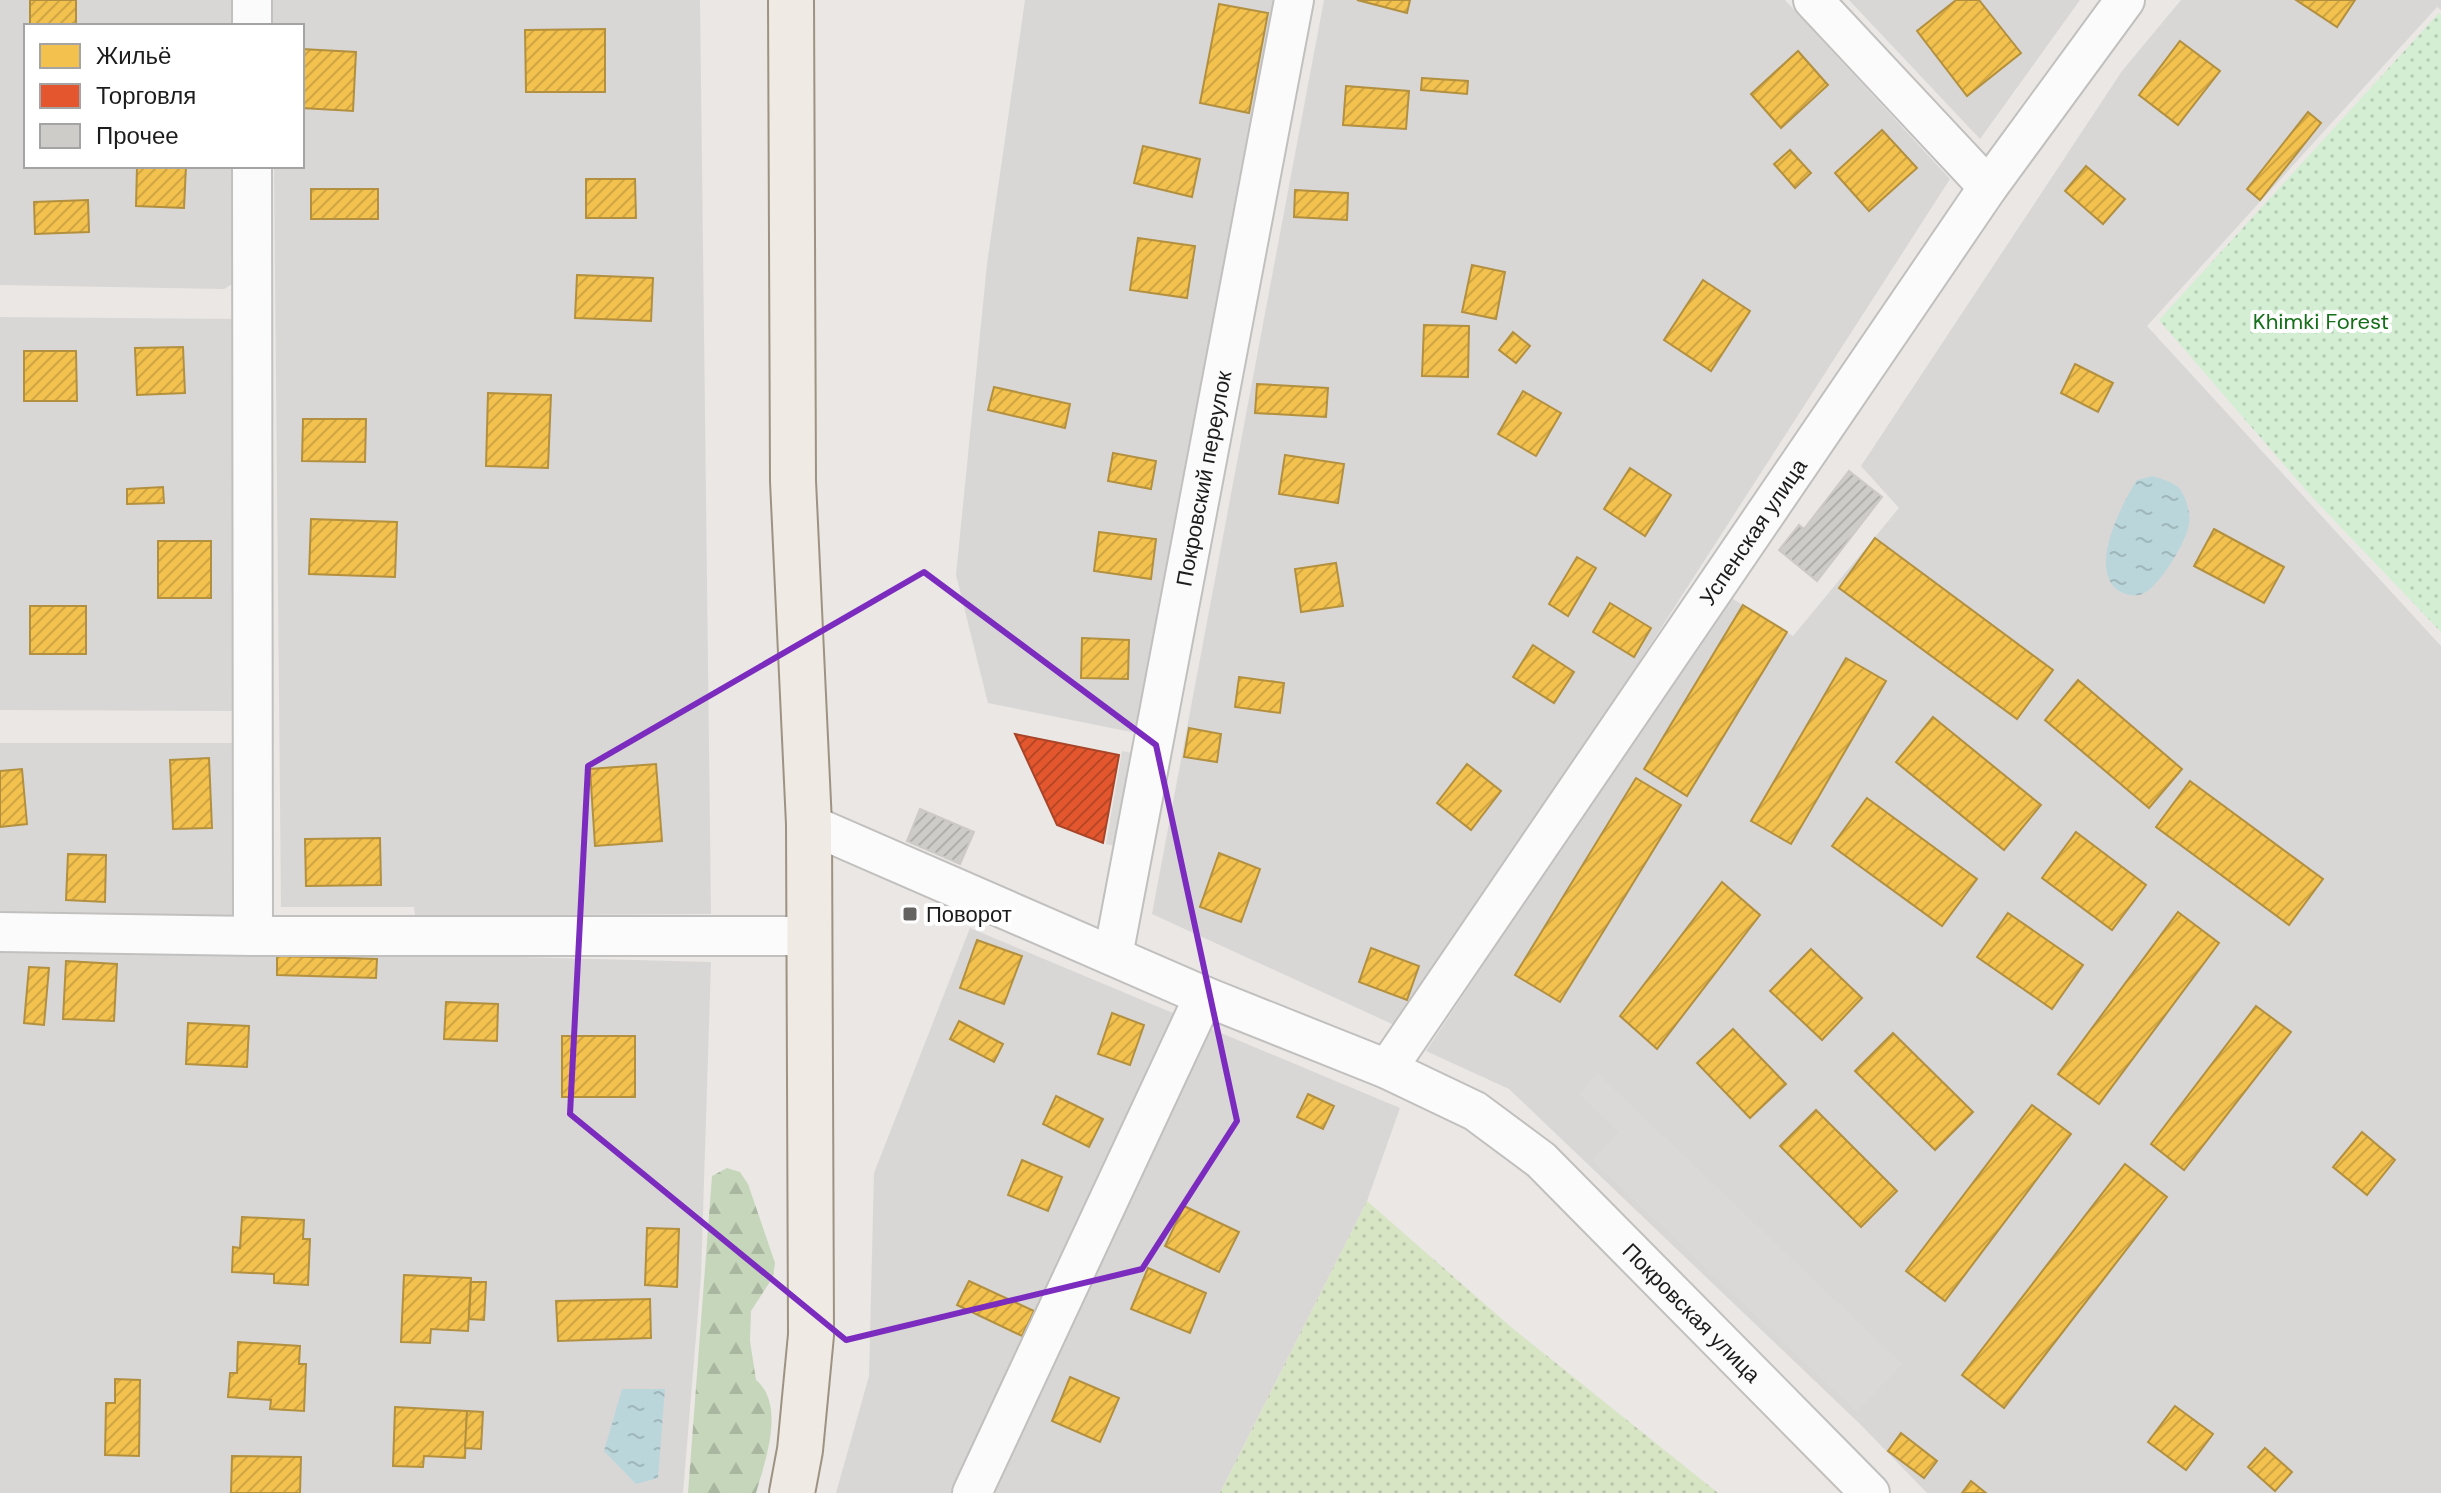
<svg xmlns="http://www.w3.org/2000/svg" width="2441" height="1493" font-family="'DM Sans',sans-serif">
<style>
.residential{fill:#d9d7d6}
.grass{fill:url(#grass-dots)}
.forest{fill:url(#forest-firs)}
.park{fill:url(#park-dots)}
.parking{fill:#dad9d8}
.water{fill:url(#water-ripples)}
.homes{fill:url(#homes-hatch);stroke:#b2903f;stroke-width:2}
.shops{fill:url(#shops-hatch);stroke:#a84529;stroke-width:2}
.building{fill:url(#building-hatch);stroke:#cdc9c6;stroke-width:2}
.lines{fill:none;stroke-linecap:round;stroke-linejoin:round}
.minor-casing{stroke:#c1c0bf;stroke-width:42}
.major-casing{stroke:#9e9383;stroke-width:48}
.minor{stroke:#fcfbfb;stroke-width:38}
.major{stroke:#efeae4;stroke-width:44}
.marked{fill:none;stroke:#7b2cbf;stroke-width:6;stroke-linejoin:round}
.poi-dot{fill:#646362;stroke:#fff;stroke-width:3}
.labels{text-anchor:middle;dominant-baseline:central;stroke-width:8;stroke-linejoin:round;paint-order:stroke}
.park-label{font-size:22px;fill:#146f18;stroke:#fff}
.street-label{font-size:22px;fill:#1c1c1c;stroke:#fff}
.poi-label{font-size:22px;fill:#1c1c1c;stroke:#fff;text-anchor:start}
</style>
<defs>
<pattern id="grass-dots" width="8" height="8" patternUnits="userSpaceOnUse" patternTransform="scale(2)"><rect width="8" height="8" fill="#d8e5c5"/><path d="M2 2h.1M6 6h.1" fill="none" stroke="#b9c4a9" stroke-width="1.8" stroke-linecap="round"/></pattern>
<pattern id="forest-firs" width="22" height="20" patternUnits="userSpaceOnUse" patternTransform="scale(2)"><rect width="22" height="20" fill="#c6d6bb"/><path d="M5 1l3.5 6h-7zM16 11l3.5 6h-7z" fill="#aab7a0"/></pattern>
<pattern id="park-dots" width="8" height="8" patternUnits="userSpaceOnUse" patternTransform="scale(2)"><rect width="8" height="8" fill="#d3eed2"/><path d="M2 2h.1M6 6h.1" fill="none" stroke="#b5ccb4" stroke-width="1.8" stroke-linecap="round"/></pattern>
<pattern id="water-ripples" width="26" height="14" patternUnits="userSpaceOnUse" patternTransform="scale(2)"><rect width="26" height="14" fill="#bad6db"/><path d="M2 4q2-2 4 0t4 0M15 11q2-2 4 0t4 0" fill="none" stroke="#9fb7bb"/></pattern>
<pattern id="homes-hatch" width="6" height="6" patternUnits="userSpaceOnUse" patternTransform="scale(2)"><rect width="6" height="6" fill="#f2c14e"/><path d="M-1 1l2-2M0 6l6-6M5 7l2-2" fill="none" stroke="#cfa544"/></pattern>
<pattern id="shops-hatch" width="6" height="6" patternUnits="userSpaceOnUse" patternTransform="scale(2)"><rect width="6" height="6" fill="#e4572e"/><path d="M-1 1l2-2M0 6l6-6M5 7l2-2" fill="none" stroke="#b84726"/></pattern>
<pattern id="building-hatch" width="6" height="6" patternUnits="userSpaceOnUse" patternTransform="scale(2)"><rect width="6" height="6" fill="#ceccc9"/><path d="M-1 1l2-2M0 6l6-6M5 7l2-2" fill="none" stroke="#b0afac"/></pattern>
</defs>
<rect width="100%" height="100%" fill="#eae7e4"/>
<g class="residential">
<polygon points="0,0 236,0 236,26 26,26 26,166 238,166 239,280 224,289 0,285"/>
<polygon points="272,0 700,0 711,914 415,916 414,907 281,907 274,166 302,166 302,26 273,26"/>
<polygon points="1025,0 1274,0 1209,407 1146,735 988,703 956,575 987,264"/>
<polygon points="1324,0 1785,0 1950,179 1403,1029 1152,914"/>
<polygon points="1849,0 2080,0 1980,139"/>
<polygon points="2181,0 2441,0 2441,10 2437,7 2147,326 2441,646 2441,1493 1927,1493 1861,1425 1509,1089 1426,1051 1728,596 1793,636 1899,508 1861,466 2122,71"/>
<polygon points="0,317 235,319 233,711 0,710"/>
<polygon points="0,743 237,743 242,924 0,918"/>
<polygon points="970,928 1400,1108 1367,1201 1220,1493 836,1493 869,1376 874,1173"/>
<polygon points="0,944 711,962 701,1276 683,1493 0,1493"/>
</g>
<polygon class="grass" points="1367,1201 1511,1327 1718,1493 1220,1493"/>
<path class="forest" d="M 727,1168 L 740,1172 L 748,1184 L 775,1263 L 773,1277 L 751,1311 L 750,1341 L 756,1380 C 786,1405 765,1461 756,1493 L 688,1493 L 712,1176 Z"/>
<polygon class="park" points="2439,13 2441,15 2441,632 2312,497 2159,320"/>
<g class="parking">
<polygon points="1122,751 1137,754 1120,847 1106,844"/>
<polygon points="1598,1074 1902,1364 1857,1412 1592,1160 1619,1132 1579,1094"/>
</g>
<g class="water">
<path d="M 2153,476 C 2161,479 2174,482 2180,489 C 2186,497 2191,514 2189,524 C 2187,541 2158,589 2142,594 C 2134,597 2126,595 2119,591 C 2087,570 2122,503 2137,480 Z"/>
<polygon points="622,1389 665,1389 658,1478 636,1484 604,1451"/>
</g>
<g class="homes">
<rect x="30" y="0" width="46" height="26"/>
<polygon points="1357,0 1410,0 1407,13"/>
<polygon points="1956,0 1979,0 2021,53 1967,96 1917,31"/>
<polygon points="2296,0 2355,0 2337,27"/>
<polygon points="1219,4 1268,13 1249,113 1200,103"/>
<polygon points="605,29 605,92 526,92 525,30"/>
<polygon points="2180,41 2220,71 2178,125 2139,95"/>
<polygon points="302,49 356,52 353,111 302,108"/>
<polygon points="1798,51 1828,85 1781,128 1751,94"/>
<polygon points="1422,78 1468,81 1467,94 1421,90"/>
<polygon points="1346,86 1409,91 1406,129 1343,125"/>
<polygon points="2308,112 2321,123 2260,200 2247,189"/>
<polygon points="1882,130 1917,168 1869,211 1835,173"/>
<polygon points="1143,146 1200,159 1192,197 1134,183"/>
<polygon points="1790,150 1811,173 1795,188 1774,164"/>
<polygon points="137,166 186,166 184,208 136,206"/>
<polygon points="2086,166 2125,199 2103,224 2065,191"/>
<polygon points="586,179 635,179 636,218 586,218"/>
<rect x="311" y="189" width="67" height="30"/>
<polygon points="1295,190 1348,193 1347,220 1294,217"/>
<polygon points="88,200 89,232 35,234 34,202"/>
<polygon points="1138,238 1195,246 1187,298 1130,290"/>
<polygon points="1472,265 1505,272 1496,319 1462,312"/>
<polygon points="577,275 653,278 651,321 575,318"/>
<polygon points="1703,280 1750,311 1711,371 1664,340"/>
<polygon points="1424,325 1469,326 1468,377 1422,376"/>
<polygon points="1513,332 1530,346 1516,363 1499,350"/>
<polygon points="183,347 185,393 137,395 135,348"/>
<polygon points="24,351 76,351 77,401 24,401"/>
<polygon points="2075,364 2113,383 2098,412 2061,393"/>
<polygon points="1257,384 1328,388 1326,417 1255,413"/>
<polygon points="994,387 1070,404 1065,428 988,410"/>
<polygon points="1523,391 1561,413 1536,456 1498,434"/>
<polygon points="488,393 551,395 548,468 486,466"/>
<polygon points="303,419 366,419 365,462 302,461"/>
<polygon points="1113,453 1156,461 1151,489 1108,481"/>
<polygon points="1285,455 1344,464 1338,503 1279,494"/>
<polygon points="1630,468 1671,495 1645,536 1604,509"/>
<polygon points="163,487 164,503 127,504 127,489"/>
<polygon points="311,519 397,522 395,577 309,574"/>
<polygon points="2214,529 2284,567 2264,603 2194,566"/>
<polygon points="1099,532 1156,539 1151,579 1094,571"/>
<polygon points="1875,538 2053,670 2017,719 1839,588"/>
<rect x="158" y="541" width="53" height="57"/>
<polygon points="1577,557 1596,568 1568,616 1549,604"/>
<polygon points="1336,563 1343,606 1301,612 1295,569"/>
<polygon points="1610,603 1651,628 1634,657 1593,632"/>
<polygon points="1743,605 1787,632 1687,796 1644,769"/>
<rect x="30" y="606" width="56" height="48"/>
<polygon points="1082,638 1129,640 1128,679 1081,678"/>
<polygon points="1533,645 1574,672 1554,703 1513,677"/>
<polygon points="1846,658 1886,681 1791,844 1751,821"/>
<polygon points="1239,677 1284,683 1280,713 1235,707"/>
<polygon points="2078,680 2182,769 2149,808 2045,720"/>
<polygon points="1933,717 2041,805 2004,850 1896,762"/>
<polygon points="1189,728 1221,734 1217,762 1184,757"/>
<polygon points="209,758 212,828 173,829 170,760"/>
<polygon points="656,764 662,841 595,846 590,769"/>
<polygon points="1467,764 1501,791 1471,830 1437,803"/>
<polygon points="22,769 27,824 0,827 0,771"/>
<polygon points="1636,778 1681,805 1560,1002 1515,975"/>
<polygon points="2190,781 2323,879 2289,925 2156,827"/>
<polygon points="1867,798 1977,879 1942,926 1832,846"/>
<polygon points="2076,832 2146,885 2112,930 2042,878"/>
<polygon points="380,838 381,885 306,886 305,839"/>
<polygon points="1219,853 1260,869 1241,922 1200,907"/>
<polygon points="68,854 106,855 105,902 66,900"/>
<polygon points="1722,882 1760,915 1657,1049 1620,1016"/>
<polygon points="2178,912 2219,943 2099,1104 2058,1074"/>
<polygon points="2008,913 2083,965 2052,1009 1977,957"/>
<polygon points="977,940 1022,956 1004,1004 960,988"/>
<polygon points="1371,948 1419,966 1407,1000 1359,982"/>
<polygon points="1811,949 1862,998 1822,1040 1770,991"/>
<polygon points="277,956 377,959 376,978 277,975"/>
<polygon points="66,961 117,964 114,1021 63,1019"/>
<polygon points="29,967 49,968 44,1025 24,1023"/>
<polygon points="446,1002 498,1004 497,1041 444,1039"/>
<polygon points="2256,1006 2291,1032 2184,1170 2151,1144"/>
<polygon points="1112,1013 1144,1025 1130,1065 1098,1054"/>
<polygon points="959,1021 1003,1044 994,1062 950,1039"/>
<polygon points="188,1023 249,1026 247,1067 186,1064"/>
<polygon points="1733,1029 1786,1084 1750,1118 1697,1063"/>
<polygon points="1893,1033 1973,1112 1935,1150 1855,1071"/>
<rect x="562" y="1036" width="73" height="61"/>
<polygon points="1308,1094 1334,1106 1323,1129 1297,1117"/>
<polygon points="1056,1096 1103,1119 1089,1147 1043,1124"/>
<polygon points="2032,1105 2071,1134 1945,1301 1906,1271"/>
<polygon points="1816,1110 1897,1191 1861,1227 1780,1146"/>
<polygon points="2362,1132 2395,1160 2367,1195 2333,1167"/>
<polygon points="1022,1160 1062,1177 1048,1211 1008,1195"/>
<polygon points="2125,1164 2167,1197 2004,1408 1962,1375"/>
<polygon points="1184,1206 1239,1232 1219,1272 1165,1246"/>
<polygon points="242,1217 304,1220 303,1239 310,1239 308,1285 274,1283 274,1274 232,1272 233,1247 240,1248"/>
<polygon points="647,1228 679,1229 677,1287 645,1285"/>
<polygon points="1148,1268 1206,1293 1190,1333 1131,1309"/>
<polygon points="404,1275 471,1278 468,1331 431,1329 430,1343 401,1342"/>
<polygon points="969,1281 1034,1311 1022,1336 957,1305"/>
<polygon points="471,1282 486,1282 484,1320 469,1319"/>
<polygon points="650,1299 651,1338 558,1341 556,1301"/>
<polygon points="238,1342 300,1346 299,1364 306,1364 304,1411 270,1409 271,1400 228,1397 230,1373 237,1373"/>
<polygon points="1070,1377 1119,1398 1100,1442 1052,1421"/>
<polygon points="115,1379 140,1380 139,1456 105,1455 106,1403 115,1403"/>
<polygon points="2175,1406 2213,1434 2186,1470 2148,1442"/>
<polygon points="395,1407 467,1411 465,1458 424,1456 423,1467 393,1466"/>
<polygon points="467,1411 483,1412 481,1449 465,1448"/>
<polygon points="1901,1433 1937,1461 1924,1478 1888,1451"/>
<polygon points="2265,1448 2292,1472 2275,1491 2248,1467"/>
<polygon points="232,1456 301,1457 300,1493 231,1493"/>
<polygon points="1971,1481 1986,1493 1962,1493"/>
</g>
<polygon class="shops" points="1015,734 1119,755 1103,843 1057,825"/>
<g class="building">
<polygon points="1849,471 1882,497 1817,581 1779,550 1799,525 1804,529"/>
<polygon points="920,809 974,832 960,864 907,841"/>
</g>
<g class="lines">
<defs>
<g id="minor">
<polyline points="252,0 252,26"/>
<polyline points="1813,0 1988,187"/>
<polyline points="252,166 253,936"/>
<path id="s1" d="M 809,824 L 1204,996 L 1387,1069 L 1475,1111 L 1541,1160 L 1870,1493"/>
<polyline points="0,932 253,936 810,936"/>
<path id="s2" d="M 1113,956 L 1294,0"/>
<path id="s3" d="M 1387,1069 L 1988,187 L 2125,0"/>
<polyline points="972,1493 1204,996"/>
</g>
<polyline id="major" points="791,0 793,481 809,824 811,1335 800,1450 792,1493"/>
</defs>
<use href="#minor" class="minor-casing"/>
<use href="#major" class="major-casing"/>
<use href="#minor" class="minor"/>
<use href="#major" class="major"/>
</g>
<path class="marked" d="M 924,572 L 1156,745 L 1237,1121 L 1142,1269 L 846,1340 L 570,1114 L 588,766 Z"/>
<rect class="poi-dot" x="902" y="906" width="16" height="16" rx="4"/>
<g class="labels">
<g class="park-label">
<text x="2321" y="321">Khimki Forest</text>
</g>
<g class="street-label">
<text stroke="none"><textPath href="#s2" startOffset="486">Покровский переулок</textPath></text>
<text stroke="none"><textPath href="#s3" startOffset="650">Успенская улица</textPath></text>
<text stroke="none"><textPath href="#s1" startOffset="1022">Покровская улица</textPath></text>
</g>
<g class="poi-label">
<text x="926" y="914">Поворот</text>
</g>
</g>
<rect x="24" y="24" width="280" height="144" fill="#ffffff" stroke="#a4a4a4" stroke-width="2"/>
<rect x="40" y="44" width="40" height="24" fill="#f2c14e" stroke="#a4a4a4" stroke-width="2"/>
<text x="96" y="64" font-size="24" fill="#1c1c1c">Жильё</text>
<rect x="40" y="84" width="40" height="24" fill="#e4572e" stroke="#a4a4a4" stroke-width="2"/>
<text x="96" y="104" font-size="24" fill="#1c1c1c">Торговля</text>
<rect x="40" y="124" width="40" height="24" fill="#ceccc9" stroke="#a4a4a4" stroke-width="2"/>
<text x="96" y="144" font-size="24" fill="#1c1c1c">Прочее</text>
</svg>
